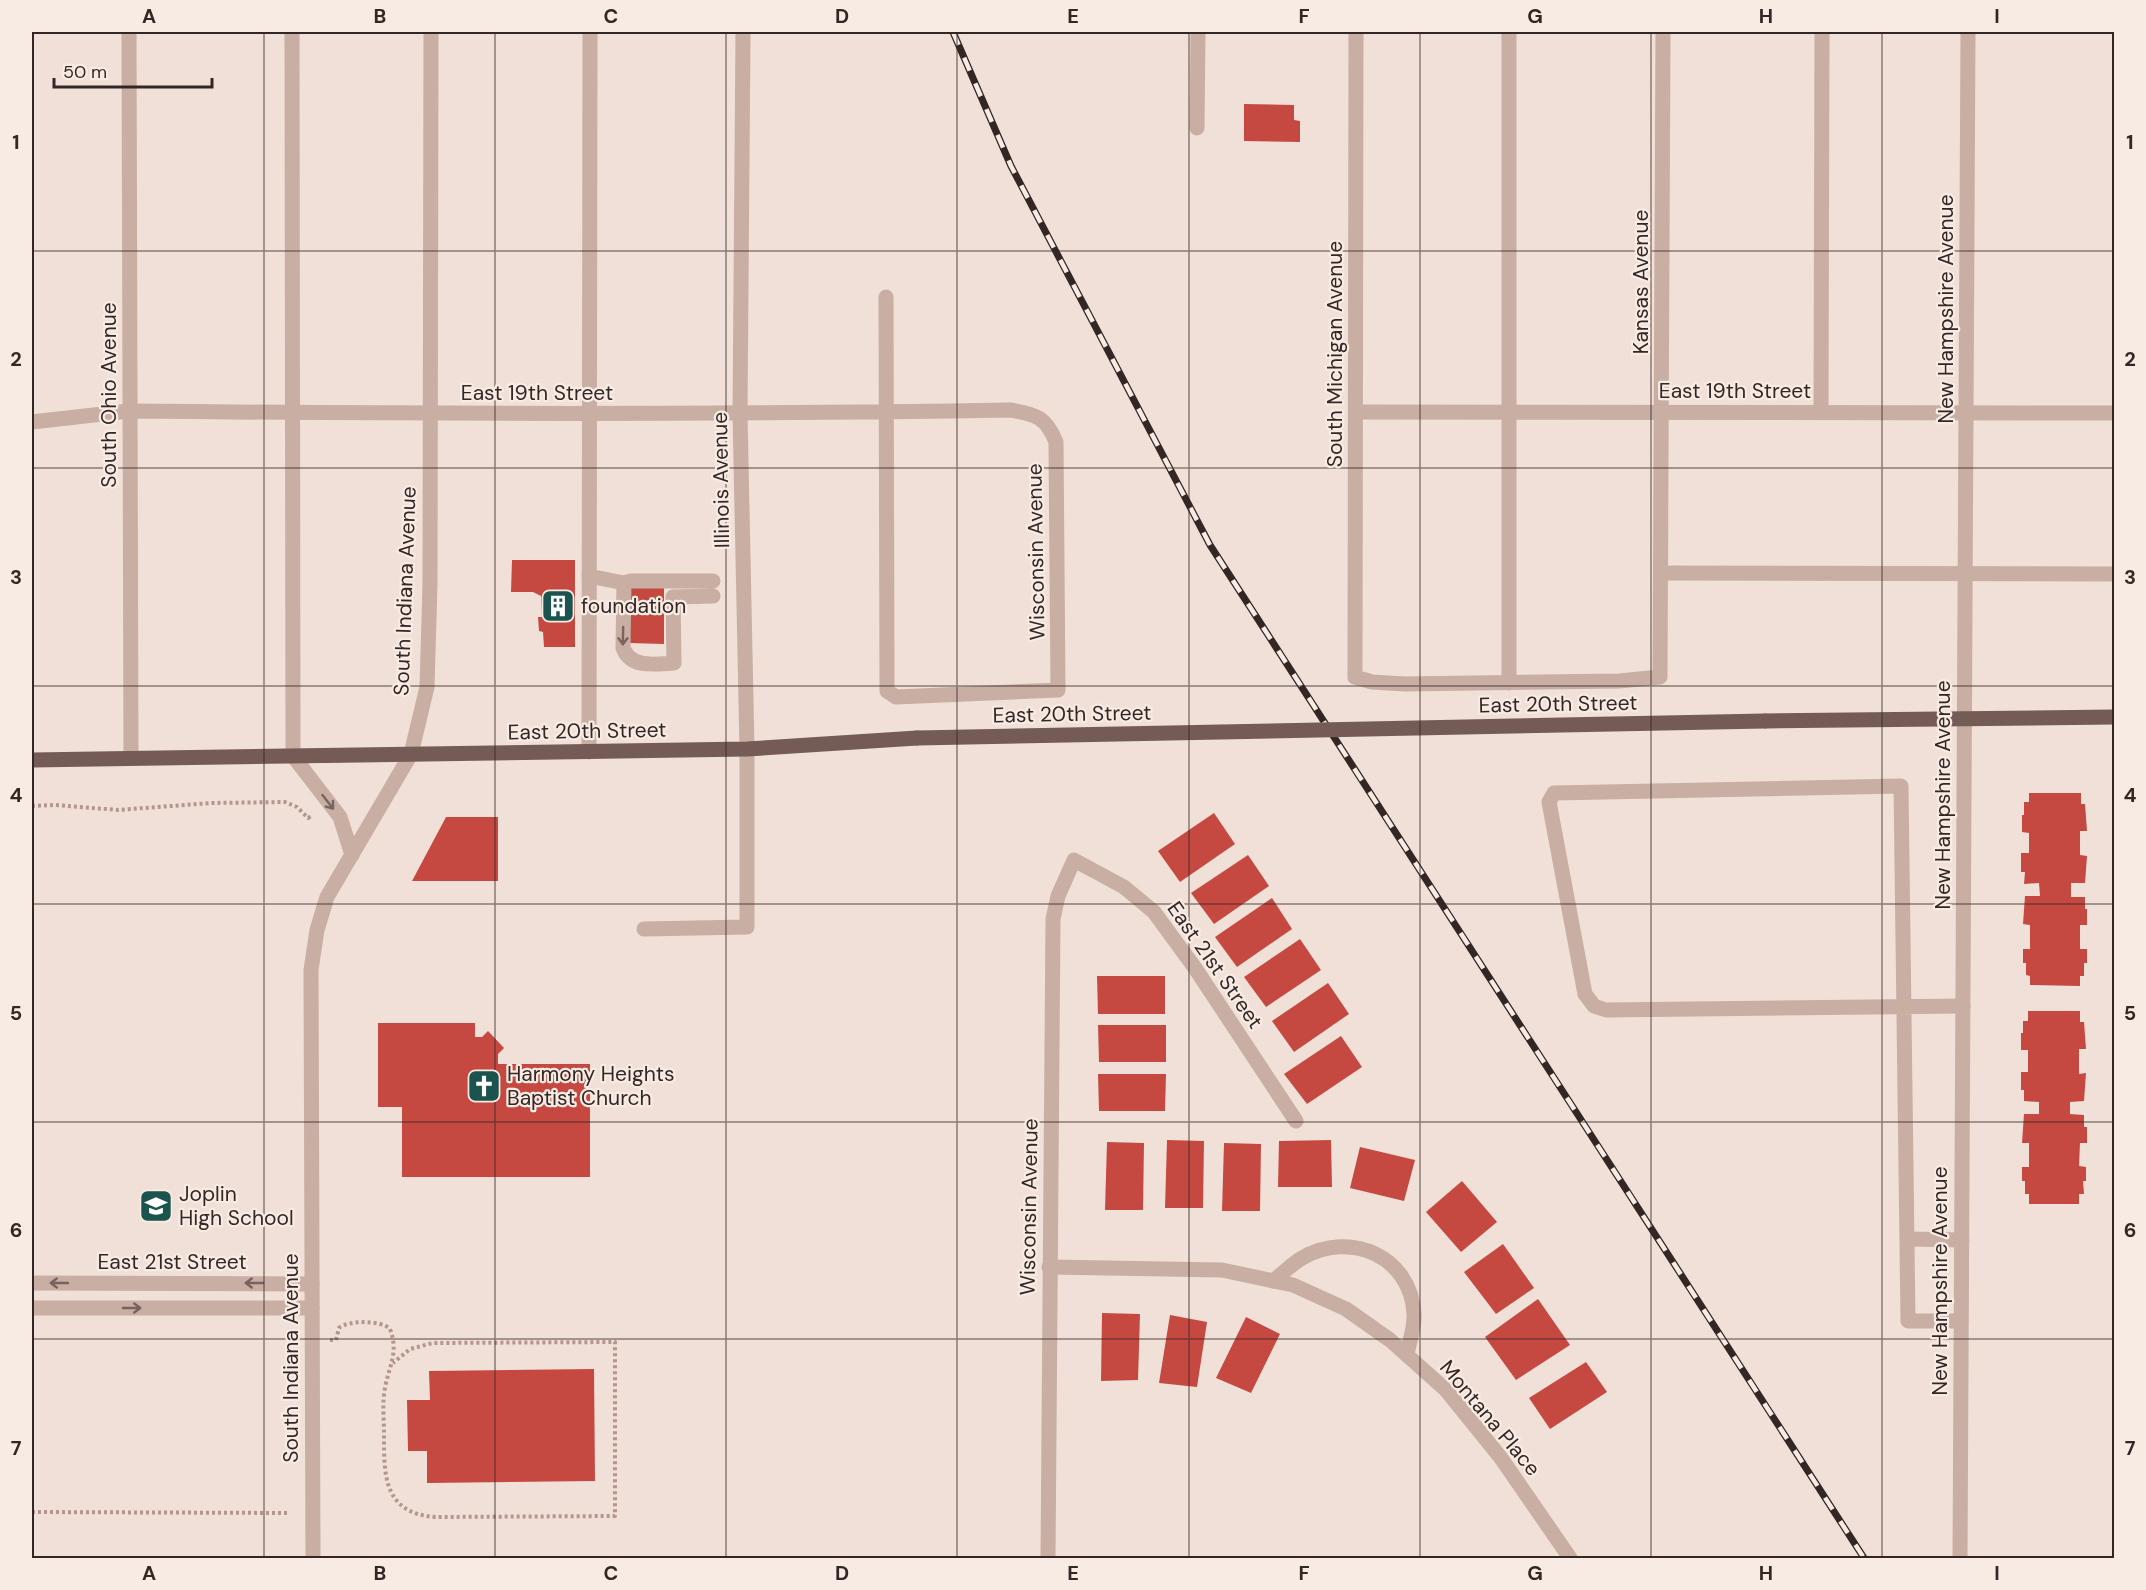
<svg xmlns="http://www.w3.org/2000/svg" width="2146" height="1590" font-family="'DM Sans',sans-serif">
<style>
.building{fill:#c54940}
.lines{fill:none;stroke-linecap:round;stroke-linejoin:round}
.path{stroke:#b3978d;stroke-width:4;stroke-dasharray:3 3;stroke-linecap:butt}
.minor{stroke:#c8aea3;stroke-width:15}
.major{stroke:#755b56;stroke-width:15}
.rail-casing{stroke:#332725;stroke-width:7}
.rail{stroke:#f8ebe3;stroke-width:4.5;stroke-dasharray:14;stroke-linecap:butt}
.major-bridge{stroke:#755b56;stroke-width:15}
.oneway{stroke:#76645e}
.grid{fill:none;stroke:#332725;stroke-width:1.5;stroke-opacity:0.55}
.labels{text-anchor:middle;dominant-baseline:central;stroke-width:4.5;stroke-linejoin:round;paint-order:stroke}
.street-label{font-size:21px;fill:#332725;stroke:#f8ebe3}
.poi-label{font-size:21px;fill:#332725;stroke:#f8ebe3;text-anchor:start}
.neatline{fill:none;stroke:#332725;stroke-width:2}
.grid-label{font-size:20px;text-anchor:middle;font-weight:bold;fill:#332725}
</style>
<rect width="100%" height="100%" fill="#f0e0d7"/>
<g class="building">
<polygon points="1244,104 1294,105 1294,120 1300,121 1300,142 1244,141"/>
<polygon points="512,560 575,560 575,647 544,647 543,632 539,631 538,617 542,617 541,596 533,592 511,592"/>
<polygon points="630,588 664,588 664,644 629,643"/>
<polygon points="2029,793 2081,793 2081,804 2085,804 2087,831 2080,831 2080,855 2087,856 2085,883 2071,883 2071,897 2085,897 2085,909 2087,909 2087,925 2080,925 2080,949 2087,949 2087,963 2084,963 2084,976 2080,976 2080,986 2030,985 2030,976 2026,975 2026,963 2023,963 2023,949 2030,949 2030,925 2023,924 2025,896 2040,896 2039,883 2024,884 2025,872 2021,872 2021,853 2029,853 2029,833 2022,832 2022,815 2024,815 2024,802 2029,802"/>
<polygon points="1214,813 1235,844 1180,882 1158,851"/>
<polygon points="446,817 498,817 498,881 412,881"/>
<polygon points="1248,855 1269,886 1214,924 1191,893"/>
<polygon points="1272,898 1292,929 1237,967 1215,937"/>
<polygon points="1300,939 1321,970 1266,1007 1244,977"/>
<polygon points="1097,976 1165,976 1165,1014 1098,1014"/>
<polygon points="1328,983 1349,1014 1294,1052 1272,1021"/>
<polygon points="2028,1011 2080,1011 2080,1022 2084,1022 2086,1049 2079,1049 2079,1074 2086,1073 2084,1101 2070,1102 2070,1114 2084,1115 2084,1127 2087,1127 2087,1143 2080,1143 2079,1166 2086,1167 2086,1181 2083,1181 2084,1194 2079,1194 2079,1204 2029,1204 2029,1194 2025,1194 2025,1181 2022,1181 2022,1167 2029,1167 2029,1143 2022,1143 2024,1114 2039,1114 2039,1102 2024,1101 2024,1090 2021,1090 2021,1072 2028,1072 2028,1050 2021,1050 2021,1033 2023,1033 2023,1021 2028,1021"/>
<polygon points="378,1023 475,1023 475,1037 482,1037 488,1031 504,1048 498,1054 498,1064 590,1064 590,1177 402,1177 402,1107 378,1107"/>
<polygon points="1098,1025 1166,1025 1166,1062 1099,1062"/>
<polygon points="1341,1036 1362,1067 1307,1104 1284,1074"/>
<polygon points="1098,1074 1166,1074 1165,1111 1099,1111"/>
<polygon points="1167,1140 1204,1141 1203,1208 1165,1208"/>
<polygon points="1331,1140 1332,1187 1278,1187 1279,1141"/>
<polygon points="1107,1142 1144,1143 1143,1210 1105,1210"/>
<polygon points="1224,1143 1261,1144 1260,1211 1222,1211"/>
<polygon points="1360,1147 1415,1160 1404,1201 1350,1188"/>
<polygon points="1462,1181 1497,1222 1461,1252 1426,1212"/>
<polygon points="1503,1244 1534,1288 1496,1314 1464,1272"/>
<polygon points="1538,1299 1570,1345 1516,1380 1485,1337"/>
<polygon points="1102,1313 1140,1314 1138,1380 1101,1381"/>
<polygon points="1170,1315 1207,1322 1197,1387 1159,1383"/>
<polygon points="1246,1317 1280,1334 1251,1393 1216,1378"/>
<polygon points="1586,1362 1607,1392 1550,1429 1529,1398"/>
<polygon points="594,1369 595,1481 427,1483 427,1451 408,1451 407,1400 430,1400 429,1371"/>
</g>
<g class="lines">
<g class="path">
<polyline points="32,806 55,805 118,810 211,803 285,802 297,807 308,818 311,816"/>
<path d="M 330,1340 L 336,1340 L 339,1328 C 348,1320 382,1320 390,1329 C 399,1352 389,1366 385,1388 C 382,1403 384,1419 384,1434 C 384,1475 383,1513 435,1517 L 615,1516 L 615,1342 L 433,1343 L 410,1349 L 393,1363"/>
<polyline points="32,1512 287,1513"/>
</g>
<g class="minor">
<polyline points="129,32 131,758"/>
<polyline points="292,32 293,756 340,817 352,855"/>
<polyline points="1356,32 1355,677 1372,682 1405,684 1619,681 1660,677 1663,32"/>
<polyline points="1509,32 1509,683"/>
<polyline points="1197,128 1198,32"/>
<polyline points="1356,412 2114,413"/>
<polyline points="1821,412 1822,32"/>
<path d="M 32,422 L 129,411 C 423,414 716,415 1010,410 C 1036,414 1046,417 1056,442 L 1058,690 L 896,697 L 887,691 L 886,297"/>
<polyline points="1661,573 2114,574"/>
<polyline points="589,576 624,583"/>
<path d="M 713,596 L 673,597 L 674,663 C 656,664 631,669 623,648 L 624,583 L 630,581 L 713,581"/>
<polyline points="589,752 590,32"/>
<polyline points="644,929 747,927 747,749 740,414 743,32"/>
<polyline points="1908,1239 1962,1240"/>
<polyline points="1049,1267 1222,1270 1293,1285 1346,1309 1390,1340 1446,1390 1501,1458 1570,1558"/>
<path d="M 1273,1281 C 1282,1274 1292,1264 1302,1258 C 1350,1230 1411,1256 1414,1314 C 1415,1327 1409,1342 1407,1355"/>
<polyline points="32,1283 312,1284"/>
<polyline points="32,1308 312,1308"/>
<polyline points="1961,1321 1908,1321 1901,786 1554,793 1549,802 1585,994 1594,1006 1606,1010 1963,1006"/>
<polyline points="313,1558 311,970 317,930 327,897 411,754 427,687 430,584 431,32"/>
<polyline points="1048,1558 1053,919 1058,896 1074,860 1124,887 1154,912 1195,968 1296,1121"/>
<polyline points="1960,1558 1968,32"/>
</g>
<g class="major">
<polyline points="1765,721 2114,717"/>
<polyline points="32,760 747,749 917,738"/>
</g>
<defs>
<polyline id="rail" points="953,32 1011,166 1210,545 1864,1558"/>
</defs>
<use href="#rail" class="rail-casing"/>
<use href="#rail" class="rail"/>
<polyline class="major-bridge" points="917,738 1765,721"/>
</g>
<defs><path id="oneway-shaft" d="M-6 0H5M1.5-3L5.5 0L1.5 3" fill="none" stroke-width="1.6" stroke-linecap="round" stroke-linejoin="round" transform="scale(1.5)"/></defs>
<g class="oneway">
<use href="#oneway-shaft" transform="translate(623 636) rotate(91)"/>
<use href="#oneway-shaft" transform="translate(328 802) rotate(52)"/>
<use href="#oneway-shaft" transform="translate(59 1283) rotate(-180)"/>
<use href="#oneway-shaft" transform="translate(254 1283) rotate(-180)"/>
<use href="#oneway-shaft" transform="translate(132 1308)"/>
</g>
<path class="grid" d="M 264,32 L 264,1558M 495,32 L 495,1558M 726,32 L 726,1558M 957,32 L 957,1558M 1189,32 L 1189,1558M 1420,32 L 1420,1558M 1651,32 L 1651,1558M 1882,32 L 1882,1558M 32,251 L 2114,251M 32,468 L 2114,468M 32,686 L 2114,686M 32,904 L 2114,904M 32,1122 L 2114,1122M 32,1339 L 2114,1339"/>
<defs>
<symbol id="building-square" viewBox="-11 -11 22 22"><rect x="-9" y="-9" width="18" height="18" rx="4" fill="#1b544e" stroke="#f8ebe3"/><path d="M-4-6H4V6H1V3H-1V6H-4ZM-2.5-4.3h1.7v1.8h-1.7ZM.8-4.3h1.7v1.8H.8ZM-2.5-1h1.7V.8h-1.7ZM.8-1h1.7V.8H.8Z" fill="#fff"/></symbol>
<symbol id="church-square" viewBox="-11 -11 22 22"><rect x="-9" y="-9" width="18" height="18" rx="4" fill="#1b544e" stroke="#f8ebe3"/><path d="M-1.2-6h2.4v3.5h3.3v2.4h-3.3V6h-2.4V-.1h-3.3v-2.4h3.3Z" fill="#fff"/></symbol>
<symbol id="school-square" viewBox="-11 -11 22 22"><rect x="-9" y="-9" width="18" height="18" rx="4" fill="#1b544e" stroke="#f8ebe3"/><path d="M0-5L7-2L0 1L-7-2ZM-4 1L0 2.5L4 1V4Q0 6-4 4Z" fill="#fff"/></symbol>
</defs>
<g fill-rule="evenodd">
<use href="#building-square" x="539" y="587" width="38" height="38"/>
<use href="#church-square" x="465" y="1067" width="38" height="38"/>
<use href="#school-square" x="137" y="1187" width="38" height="38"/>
</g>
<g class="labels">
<g class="street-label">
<text transform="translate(1641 282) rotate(-90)">Kansas Avenue</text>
<text transform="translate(1946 309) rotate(-90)">New Hampshire Avenue</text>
<text transform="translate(1335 354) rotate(-90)">South Michigan Avenue</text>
<text x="1735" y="391">East 19th Street</text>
<text x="537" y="393">East 19th Street</text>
<text transform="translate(109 395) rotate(-90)">South Ohio Avenue</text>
<text transform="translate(721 480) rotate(-91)">Illinois Avenue</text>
<text transform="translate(1036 552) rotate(-91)">Wisconsin Avenue</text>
<text transform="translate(405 591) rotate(-88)">South Indiana Avenue</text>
<text transform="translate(1558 704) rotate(-1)">East 20th Street</text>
<text transform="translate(1072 714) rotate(-1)">East 20th Street</text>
<text transform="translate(587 731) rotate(-1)">East 20th Street</text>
<text transform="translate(1943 795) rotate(-90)">New Hampshire Avenue</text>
<text transform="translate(1215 965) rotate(55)">East 21st Street</text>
<text transform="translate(1029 1207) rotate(-89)">Wisconsin Avenue</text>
<text x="172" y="1262">East 21st Street</text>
<text transform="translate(1940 1281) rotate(-90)">New Hampshire Avenue</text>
<text transform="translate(291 1358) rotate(-90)">South Indiana Avenue</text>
<text transform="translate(1490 1418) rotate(50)">Montana Place</text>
</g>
<g class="poi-label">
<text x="581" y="606">foundation</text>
<text x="507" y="1074">Harmony Heights<tspan x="507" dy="24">Baptist Church</tspan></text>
<text x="179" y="1194">Joplin<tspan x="179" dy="24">High School</tspan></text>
</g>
</g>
<rect width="2146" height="1590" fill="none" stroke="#f8ebe3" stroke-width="66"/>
<path d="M54 78v9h158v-9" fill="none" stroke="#332725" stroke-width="3"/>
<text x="63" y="78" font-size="18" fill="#332725" stroke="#f8ebe3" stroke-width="4.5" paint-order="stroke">50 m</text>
<rect x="33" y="33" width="2080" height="1524" class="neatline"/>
<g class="grid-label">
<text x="149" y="23">A</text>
<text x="380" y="23">B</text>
<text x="611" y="23">C</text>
<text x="842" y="23">D</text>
<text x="1073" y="23">E</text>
<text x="1304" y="23">F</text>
<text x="1535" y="23">G</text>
<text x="1766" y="23">H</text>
<text x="1997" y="23">I</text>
<text x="16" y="149">1</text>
<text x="2130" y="149">1</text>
<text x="16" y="366">2</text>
<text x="2130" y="366">2</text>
<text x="16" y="584">3</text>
<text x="2130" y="584">3</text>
<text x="16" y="802">4</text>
<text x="2130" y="802">4</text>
<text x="16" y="1020">5</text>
<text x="2130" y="1020">5</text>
<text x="16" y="1237">6</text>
<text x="2130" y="1237">6</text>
<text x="16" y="1455">7</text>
<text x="2130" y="1455">7</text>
<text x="149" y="1580">A</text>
<text x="380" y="1580">B</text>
<text x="611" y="1580">C</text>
<text x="842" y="1580">D</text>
<text x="1073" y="1580">E</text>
<text x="1304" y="1580">F</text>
<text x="1535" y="1580">G</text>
<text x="1766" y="1580">H</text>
<text x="1997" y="1580">I</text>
</g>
</svg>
